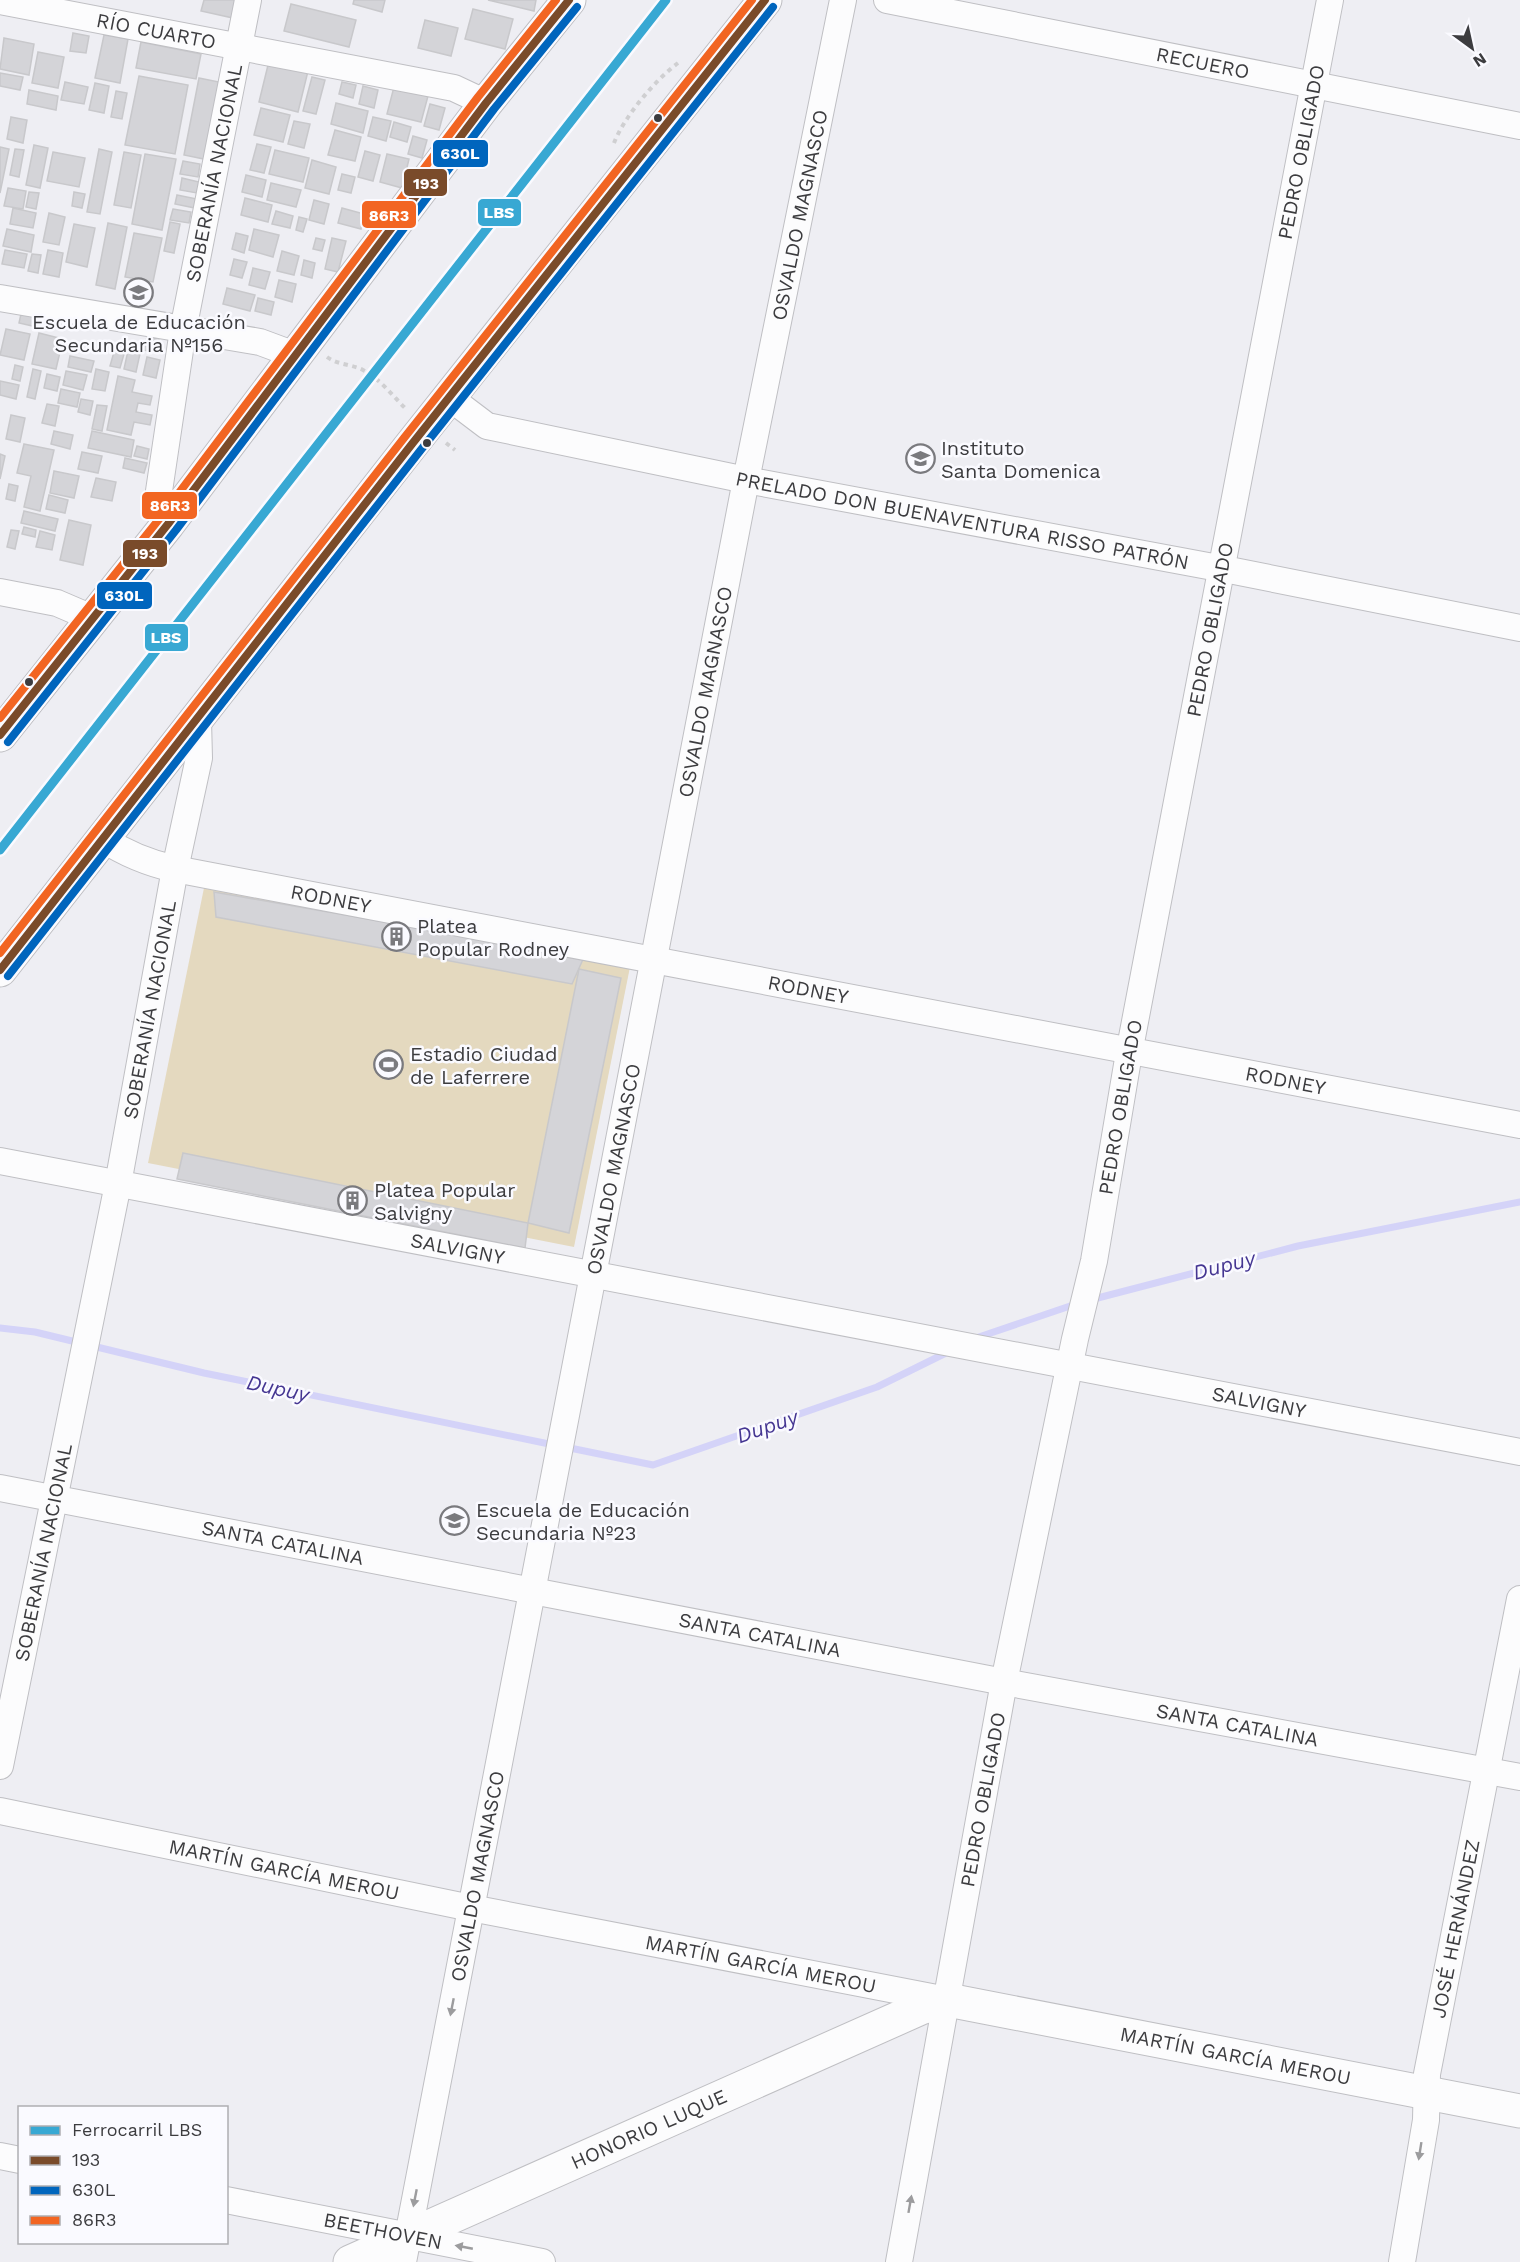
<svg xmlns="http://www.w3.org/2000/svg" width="1520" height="2262" font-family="'Work Sans',sans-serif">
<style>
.green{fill:#e4d9bf}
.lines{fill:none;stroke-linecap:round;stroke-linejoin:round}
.stream{stroke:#d4d3f8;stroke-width:7}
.building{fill:#d4d4d8;stroke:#c8c8cb;stroke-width:1.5}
.street-casing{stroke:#bfbfc3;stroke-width:28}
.secondary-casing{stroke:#bfbfc3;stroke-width:35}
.primary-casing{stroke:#bfbfc3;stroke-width:35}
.path{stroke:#cfcfd1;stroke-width:4;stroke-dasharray:4.5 4.5;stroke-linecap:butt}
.street{stroke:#fcfcfd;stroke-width:26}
.secondary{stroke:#fcfcfd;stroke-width:33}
.primary{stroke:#fcfcfd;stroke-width:33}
.bus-1-casing{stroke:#fafaff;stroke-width:12}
.bus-2-casing{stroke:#fafaff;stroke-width:12}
.bus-3-casing{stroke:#fafaff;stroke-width:12}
.bus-1{stroke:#7a4b2a;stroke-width:8}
.bus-2{stroke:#0065bd;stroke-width:8}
.bus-3{stroke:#f26522;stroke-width:8}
.rail-1-casing{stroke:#fafaff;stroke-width:14}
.rail-1{stroke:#38a8d3;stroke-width:9}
.oneway{fill:#9c9c9e}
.bus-dot{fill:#3c3c3f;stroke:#fafaff;stroke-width:2}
.labels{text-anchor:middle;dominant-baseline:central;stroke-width:5;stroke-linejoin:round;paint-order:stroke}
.street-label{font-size:20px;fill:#3c3c3f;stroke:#fafaff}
.poi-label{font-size:20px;fill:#3c3c3f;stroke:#fafaff;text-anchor:start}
.water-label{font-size:21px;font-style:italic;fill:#453692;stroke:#fafaff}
.line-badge{stroke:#fafaff;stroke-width:2}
.badge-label{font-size:16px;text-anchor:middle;font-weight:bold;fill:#fff}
</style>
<rect width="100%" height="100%" fill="#eeeef3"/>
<polygon class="green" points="205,883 630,967 574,1247 148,1163"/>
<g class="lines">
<g class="stream">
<polyline points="1090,1300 1298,1246 1520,1202"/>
<polyline points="0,1328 35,1332 204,1373 554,1445"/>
<polyline points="973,1339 1076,1304"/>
<polyline points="565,1447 653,1465 877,1387 950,1351"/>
</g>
</g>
<g class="building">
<polygon points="204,0 237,0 233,18 201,11"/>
<polygon points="354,0 385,0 382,12 353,4"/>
<polygon points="488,0 536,0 534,11"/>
<polygon points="291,4 356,20 349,47 284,31"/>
<polygon points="473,9 513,19 505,49 465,39"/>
<polygon points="425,20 458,28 451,56 418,48"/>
<polygon points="73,33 89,36 86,53 70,51"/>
<polygon points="104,35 128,39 120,83 95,78"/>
<polygon points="4,38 34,44 29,75 0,69"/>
<polygon points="141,42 201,54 196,79 136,68"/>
<polygon points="38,52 64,57 58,88 32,83"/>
<polygon points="269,61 308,71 298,112 259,102"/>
<polygon points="0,73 23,77 20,90 0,86"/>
<polygon points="139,76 188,85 175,154 125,145"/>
<polygon points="312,77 325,80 316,114 303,111"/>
<polygon points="199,78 219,82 204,159 184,155"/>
<polygon points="65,82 88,87 84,104 61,100"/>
<polygon points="342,82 356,85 353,98 339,94"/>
<polygon points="95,83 109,86 104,113 89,110"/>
<polygon points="363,86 378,90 374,108 359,104"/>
<polygon points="394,87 428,96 421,122 387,114"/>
<polygon points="29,90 58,96 56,110 27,104"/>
<polygon points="116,91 127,93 122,119 111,117"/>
<polygon points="336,103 368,111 363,133 331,124"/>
<polygon points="430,104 445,108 439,130 424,126"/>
<polygon points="261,108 290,115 283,142 254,135"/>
<polygon points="11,117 27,120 23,143 7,139"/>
<polygon points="373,117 391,121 386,141 368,136"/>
<polygon points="294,121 310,124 304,148 288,144"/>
<polygon points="394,122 411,127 407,142 390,137"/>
<polygon points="335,130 361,137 355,161 328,155"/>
<polygon points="413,136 427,140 422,158 408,154"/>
<polygon points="257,144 271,147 264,173 250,170"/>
<polygon points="34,145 48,148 40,188 26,185"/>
<polygon points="0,147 9,149 0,193"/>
<polygon points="15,149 24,150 19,177 10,175"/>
<polygon points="99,149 112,152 100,214 87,212"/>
<polygon points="275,150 309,158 303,182 269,174"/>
<polygon points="365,151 380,155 373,181 358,177"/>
<polygon points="53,152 85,158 79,187 47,181"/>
<polygon points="124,152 141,155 131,208 114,205"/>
<polygon points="145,154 176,159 162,230 132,224"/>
<polygon points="387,154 409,159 402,188 380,182"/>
<polygon points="312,160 336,167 329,194 305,188"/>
<polygon points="183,161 200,164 198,177 180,174"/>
<polygon points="342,174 355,177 351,193 338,190"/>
<polygon points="246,175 266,180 262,197 242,192"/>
<polygon points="182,178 199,182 197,193 180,190"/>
<polygon points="271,183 301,190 296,207 267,200"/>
<polygon points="8,188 26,191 23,209 4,206"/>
<polygon points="29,192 39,193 36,209 26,207"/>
<polygon points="74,192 85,194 82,208 72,206"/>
<polygon points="177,195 197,199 195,208 175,204"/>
<polygon points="245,198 272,205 268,222 241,215"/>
<polygon points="314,200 329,204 324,224 309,220"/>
<polygon points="13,208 36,213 33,228 10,224"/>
<polygon points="342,208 364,214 361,229 338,223"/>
<polygon points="173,209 191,212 189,223 170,220"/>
<polygon points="276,211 293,216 290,228 272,224"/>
<polygon points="49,213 65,217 59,245 43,242"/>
<polygon points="299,217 307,219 303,232 296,230"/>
<polygon points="170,222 180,224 174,253 164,251"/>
<polygon points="108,223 127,227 115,289 96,285"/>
<polygon points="74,224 95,228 87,267 66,262"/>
<polygon points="7,229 34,235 31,252 3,246"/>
<polygon points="254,229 279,235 273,257 249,250"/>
<polygon points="134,233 162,238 153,282 125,277"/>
<polygon points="236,233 248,236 244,253 232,249"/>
<polygon points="316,238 325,240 322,251 313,249"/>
<polygon points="332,238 346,241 338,272 325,269"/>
<polygon points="5,250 27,254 24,268 2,264"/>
<polygon points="48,250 63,253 59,277 43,274"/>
<polygon points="282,251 299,256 294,275 277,271"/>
<polygon points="32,254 41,255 38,273 28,271"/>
<polygon points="234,259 247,262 242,278 230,275"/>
<polygon points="304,260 315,263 312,278 301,275"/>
<polygon points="253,268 270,272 265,289 249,285"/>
<polygon points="279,280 296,284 292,302 275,297"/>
<polygon points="227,288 255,295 250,311 223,304"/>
<polygon points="258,298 274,302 271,315 255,311"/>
<polygon points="21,314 39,318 37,327 19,323"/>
<polygon points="6,329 30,334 24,360 0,355"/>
<polygon points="39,333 63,339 56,369 32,364"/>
<polygon points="147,337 159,339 156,353 144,350"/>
<polygon points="129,346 141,349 136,372 124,369"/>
<polygon points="114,352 124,354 120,368 110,366"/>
<polygon points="70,356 94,361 91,372 68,367"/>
<polygon points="147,357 160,360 156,378 143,375"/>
<polygon points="15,365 23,367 20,381 12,379"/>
<polygon points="33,369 41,371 35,399 27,397"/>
<polygon points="96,369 109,372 105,391 92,389"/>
<polygon points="66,371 87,375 83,390 63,385"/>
<polygon points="47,374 60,377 57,391 44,388"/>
<polygon points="118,376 135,380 132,392 152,396 150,405 138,403 136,412 152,415 150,425 134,422 131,435 107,430"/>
<polygon points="0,381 19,385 16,399 0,395"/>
<polygon points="61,389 80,393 77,407 58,403"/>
<polygon points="81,399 93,401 90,415 78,412"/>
<polygon points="47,404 59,406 55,426 42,423"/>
<polygon points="97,405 107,406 102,431 92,429"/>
<polygon points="11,415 25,418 20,442 6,439"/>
<polygon points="54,431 73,435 70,449 51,444"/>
<polygon points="92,431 134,440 131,457 88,448"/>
<polygon points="24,444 54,450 40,511 24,507 31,476 17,473"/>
<polygon points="137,446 149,449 147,459 134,456"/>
<polygon points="82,452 102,456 98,473 78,469"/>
<polygon points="0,454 5,456 0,479"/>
<polygon points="125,458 147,463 144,473 123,468"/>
<polygon points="54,471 79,476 74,498 50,493"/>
<polygon points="96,478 116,482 112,501 91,497"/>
<polygon points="9,484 18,486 15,501 6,499"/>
<polygon points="49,495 68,500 65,513 46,509"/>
<polygon points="24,511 58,519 55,531 21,523"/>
<polygon points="69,520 91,525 83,565 60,560"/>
<polygon points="24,527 36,530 35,537 22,534"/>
<polygon points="11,530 19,531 15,549 7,547"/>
<polygon points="40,531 55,535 52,550 36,547"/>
<polygon points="214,892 584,957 572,984 216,917"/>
<polygon points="579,969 621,978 569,1233 528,1223"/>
<polygon points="183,1153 528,1223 525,1248 177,1179"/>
</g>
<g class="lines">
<defs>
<g id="street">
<path id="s1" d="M 887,0 L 1520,126"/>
<path id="s2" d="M 0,1 L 454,88 L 486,103"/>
<polyline points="0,298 260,342 295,355"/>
<path id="s3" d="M 450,398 L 487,426 L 746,480 L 1224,569 L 1520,628"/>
<path id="s4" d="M 168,524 L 159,491 L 183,330 L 248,0"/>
<polyline points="0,592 57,603 92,618"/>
<path id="s5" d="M 103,839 C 126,854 148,863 175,869 L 1520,1125"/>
<path id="s6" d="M 0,1161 L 1520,1452"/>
<path id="s7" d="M 0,1488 L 1004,1682 L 1520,1777"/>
<path id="s8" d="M 0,1766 L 118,1184 L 175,869 L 199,758 L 198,720"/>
<path id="s9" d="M 0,1811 L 471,1908 L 947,2000"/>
<polyline points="0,2156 20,2160"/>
<path id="s10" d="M 226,2200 L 542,2262"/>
<path id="s11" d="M 403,2262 L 746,480 L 843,0"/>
<path id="s12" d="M 899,2262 L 1004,1682 L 1075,1339 L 1094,1261 L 1129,1053 L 1330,0"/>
<path id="s13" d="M 1402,2262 L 1426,2120 L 1427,2074 L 1520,1599"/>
</g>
<g id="secondary">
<polyline points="0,735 168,524 486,103 569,0"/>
<path id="s14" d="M 350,2262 L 921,2008 L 948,2000 L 1520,2111"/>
</g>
<polyline id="primary" points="0,970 412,444 765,0"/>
</defs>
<use href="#street" class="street-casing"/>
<use href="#secondary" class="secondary-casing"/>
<use href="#primary" class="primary-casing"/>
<g class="path">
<path d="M 614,143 C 624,117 655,80 678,63"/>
<path d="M 327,357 C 338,365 351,364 363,370 C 379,378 393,396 406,409"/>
<polyline points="446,443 455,450"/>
</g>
<use href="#street" class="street"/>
<use href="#secondary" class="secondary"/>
<use href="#primary" class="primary"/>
<defs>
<g id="bus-1">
<polyline points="0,735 168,524 486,103 569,0"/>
<polyline points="0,970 412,444 765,0"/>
</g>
<g id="bus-2">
<polyline points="8,742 176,530 494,109 577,7"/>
<polyline points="8,976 420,451 773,7"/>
</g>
<g id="bus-3">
<polyline points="0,718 160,518 478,97 556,0"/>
<polyline points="0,953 404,438 752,0"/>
</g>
</defs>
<use href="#bus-1" class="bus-1-casing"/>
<use href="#bus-2" class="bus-2-casing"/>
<use href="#bus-3" class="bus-3-casing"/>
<use href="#bus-1" class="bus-1"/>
<use href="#bus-2" class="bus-2"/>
<use href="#bus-3" class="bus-3"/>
<defs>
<polyline id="rail-1" points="0,850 666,0"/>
</defs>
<use href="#rail-1" class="rail-1-casing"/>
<use href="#rail-1" class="rail-1"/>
</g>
<defs><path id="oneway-solid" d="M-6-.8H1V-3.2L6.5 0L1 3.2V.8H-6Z" transform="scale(1.5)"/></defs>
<g class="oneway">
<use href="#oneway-solid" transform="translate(452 2007) rotate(101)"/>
<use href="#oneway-solid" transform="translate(1420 2151) rotate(99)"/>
<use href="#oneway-solid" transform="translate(415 2198) rotate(101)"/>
<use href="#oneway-solid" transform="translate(910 2204) rotate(-80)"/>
<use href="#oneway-solid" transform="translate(464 2247) rotate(-169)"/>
</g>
<defs>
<symbol id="school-ring" viewBox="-11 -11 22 22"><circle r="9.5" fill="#fafaff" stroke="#7a7a7e" stroke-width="1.5"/><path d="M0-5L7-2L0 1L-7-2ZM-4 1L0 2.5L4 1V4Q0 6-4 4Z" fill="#7a7a7e"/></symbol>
<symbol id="building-ring" viewBox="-11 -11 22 22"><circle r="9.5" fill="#fafaff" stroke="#7a7a7e" stroke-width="1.5"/><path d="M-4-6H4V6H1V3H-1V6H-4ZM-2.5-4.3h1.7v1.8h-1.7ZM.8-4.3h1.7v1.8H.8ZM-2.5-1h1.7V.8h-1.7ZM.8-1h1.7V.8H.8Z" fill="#7a7a7e"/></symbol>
<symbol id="stadium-ring" viewBox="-11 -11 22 22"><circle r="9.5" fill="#fafaff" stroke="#7a7a7e" stroke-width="1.5"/><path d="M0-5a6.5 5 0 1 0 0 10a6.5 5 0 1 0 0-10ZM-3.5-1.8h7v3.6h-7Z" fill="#7a7a7e"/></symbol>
</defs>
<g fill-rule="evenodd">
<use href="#school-ring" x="122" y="276" width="33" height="33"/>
<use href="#school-ring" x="904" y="442" width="33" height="33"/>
<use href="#building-ring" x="380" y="920" width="33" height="33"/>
<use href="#stadium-ring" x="372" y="1048" width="33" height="33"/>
<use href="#building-ring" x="336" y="1184" width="33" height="33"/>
<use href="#school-ring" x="438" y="1504" width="33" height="33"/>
</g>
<g class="bus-dot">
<circle cx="658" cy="118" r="5"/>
<circle cx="427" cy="443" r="5"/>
<circle cx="29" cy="682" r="5"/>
</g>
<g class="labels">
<g class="street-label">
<text stroke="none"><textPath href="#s2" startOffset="159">RÍO CUARTO</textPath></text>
<text stroke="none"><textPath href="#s1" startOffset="322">RECUERO</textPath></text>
<text stroke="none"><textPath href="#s12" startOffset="2148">PEDRO OBLIGADO</textPath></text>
<text stroke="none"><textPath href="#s4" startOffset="357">SOBERANÍA NACIONAL</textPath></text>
<text stroke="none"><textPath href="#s11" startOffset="2085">OSVALDO MAGNASCO</textPath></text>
<text stroke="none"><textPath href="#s3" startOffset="531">PRELADO DON BUENAVENTURA RISSO PATRÓN</textPath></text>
<text stroke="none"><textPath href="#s12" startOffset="1662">PEDRO OBLIGADO</textPath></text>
<text stroke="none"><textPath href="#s11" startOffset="1599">OSVALDO MAGNASCO</textPath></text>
<text stroke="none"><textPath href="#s5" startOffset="237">RODNEY</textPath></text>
<text stroke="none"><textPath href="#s5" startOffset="723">RODNEY</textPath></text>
<text stroke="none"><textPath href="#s8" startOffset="771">SOBERANÍA NACIONAL</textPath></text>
<text stroke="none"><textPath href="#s5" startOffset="1209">RODNEY</textPath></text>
<text stroke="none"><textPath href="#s12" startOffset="1176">PEDRO OBLIGADO</textPath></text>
<text stroke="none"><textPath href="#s11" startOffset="1113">OSVALDO MAGNASCO</textPath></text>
<text stroke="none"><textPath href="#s6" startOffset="466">SALVIGNY</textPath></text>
<text stroke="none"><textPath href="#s6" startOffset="1282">SALVIGNY</textPath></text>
<text stroke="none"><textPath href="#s7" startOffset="288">SANTA CATALINA</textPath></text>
<text stroke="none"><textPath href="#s8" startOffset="218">SOBERANÍA NACIONAL</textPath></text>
<text stroke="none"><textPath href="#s7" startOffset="774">SANTA CATALINA</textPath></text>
<text stroke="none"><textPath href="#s7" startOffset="1260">SANTA CATALINA</textPath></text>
<text stroke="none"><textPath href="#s12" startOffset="470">PEDRO OBLIGADO</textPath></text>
<text stroke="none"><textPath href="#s9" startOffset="290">MARTÍN GARCÍA MEROU</textPath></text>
<text stroke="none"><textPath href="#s11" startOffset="393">OSVALDO MAGNASCO</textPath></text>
<text stroke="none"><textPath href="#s13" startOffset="338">JOSÉ HERNÁNDEZ</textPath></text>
<text stroke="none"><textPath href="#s9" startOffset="776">MARTÍN GARCÍA MEROU</textPath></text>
<text stroke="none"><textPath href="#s14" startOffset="946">MARTÍN GARCÍA MEROU</textPath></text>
<text stroke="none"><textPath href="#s14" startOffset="327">HONORIO LUQUE</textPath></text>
<text stroke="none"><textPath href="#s10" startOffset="160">BEETHOVEN</textPath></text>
</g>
<g class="poi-label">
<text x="139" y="322" text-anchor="middle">Escuela de Educación<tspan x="139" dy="23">Secundaria Nº156</tspan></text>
<text x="941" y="448">Instituto<tspan x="941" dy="23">Santa Domenica</tspan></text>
<text x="417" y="926">Platea<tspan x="417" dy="23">Popular Rodney</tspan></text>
<text x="410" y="1054">Estadio Ciudad<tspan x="410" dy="23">de Laferrere</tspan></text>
<text x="374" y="1190">Platea Popular<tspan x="374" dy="23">Salvigny</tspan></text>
<text x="476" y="1510">Escuela de Educación<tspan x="476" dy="23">Secundaria Nº23</tspan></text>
</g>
<g class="water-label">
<text transform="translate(1224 1265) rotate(-14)">Dupuy</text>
<text transform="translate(278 1388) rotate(12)">Dupuy</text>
<text transform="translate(767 1426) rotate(-19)">Dupuy</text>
</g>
</g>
<g class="line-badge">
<rect x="432" y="139" width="57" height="29" rx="6" fill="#0065bd"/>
<rect x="403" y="168" width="45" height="29" rx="6" fill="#7a4b2a"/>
<rect x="477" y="198" width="45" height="29" rx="6" fill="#38a8d3"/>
<rect x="361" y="200" width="56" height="29" rx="6" fill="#f26522"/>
<rect x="141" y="491" width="57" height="29" rx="6" fill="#f26522"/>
<rect x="122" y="539" width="46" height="29" rx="6" fill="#7a4b2a"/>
<rect x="96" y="581" width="57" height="29" rx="6" fill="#0065bd"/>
<rect x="144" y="623" width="45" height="29" rx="6" fill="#38a8d3"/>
</g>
<g class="badge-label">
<text x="460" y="159">630L</text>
<text x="426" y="189">193</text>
<text x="499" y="218">LBS</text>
<text x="389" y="221">86R3</text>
<text x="170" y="511">86R3</text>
<text x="145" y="559">193</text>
<text x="124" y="601">630L</text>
<text x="166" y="643">LBS</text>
</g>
<rect x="18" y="2106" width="210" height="138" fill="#fafaff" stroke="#aeaeb2" stroke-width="1.5"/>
<rect x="30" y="2126" width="30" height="9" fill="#38a8d3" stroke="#aeaeb2" stroke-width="1.5"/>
<text x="72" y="2136" font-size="18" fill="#3c3c3f">Ferrocarril LBS</text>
<rect x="30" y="2156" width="30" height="9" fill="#7a4b2a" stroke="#aeaeb2" stroke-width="1.5"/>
<text x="72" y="2166" font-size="18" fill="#3c3c3f">193</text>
<rect x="30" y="2186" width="30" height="9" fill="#0065bd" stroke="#aeaeb2" stroke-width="1.5"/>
<text x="72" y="2196" font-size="18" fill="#3c3c3f">630L</text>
<rect x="30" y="2216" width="30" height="9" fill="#f26522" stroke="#aeaeb2" stroke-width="1.5"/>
<text x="72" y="2226" font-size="18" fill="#3c3c3f">86R3</text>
<g transform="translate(1472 48) rotate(147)" stroke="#fafaff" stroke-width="4.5" paint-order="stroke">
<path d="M0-4.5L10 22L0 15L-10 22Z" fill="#3c3c3f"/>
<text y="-9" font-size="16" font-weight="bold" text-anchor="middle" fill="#3c3c3f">N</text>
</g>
</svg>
